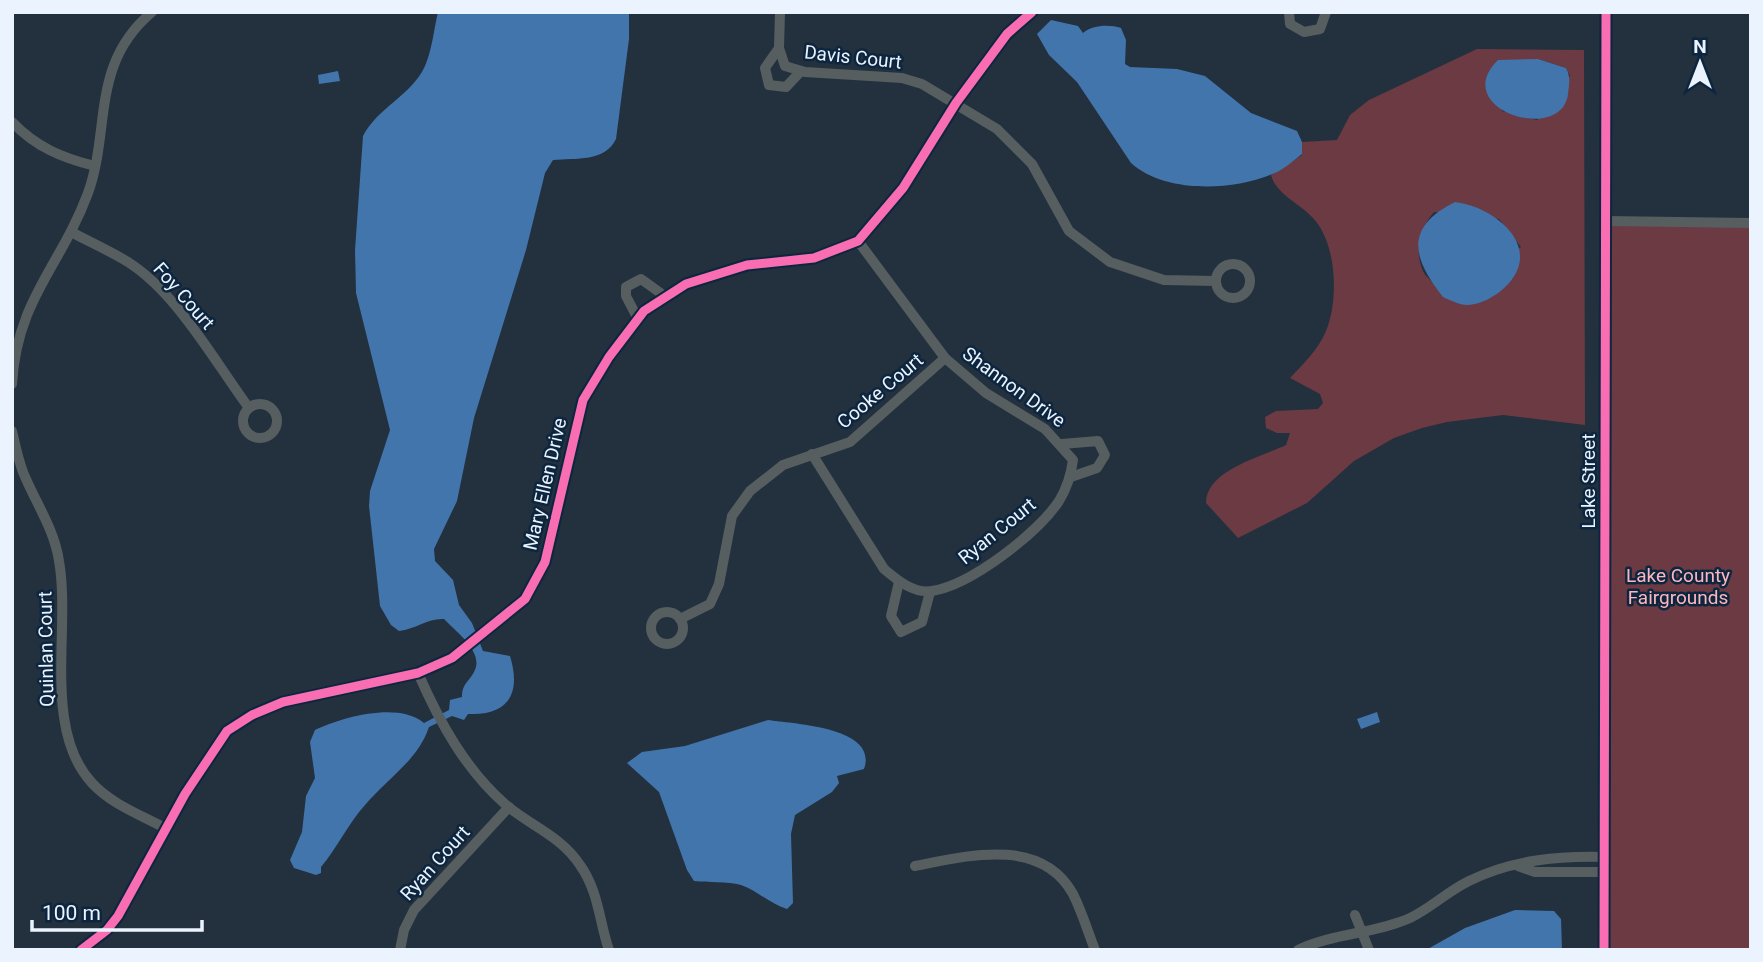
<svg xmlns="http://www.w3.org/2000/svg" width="1763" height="962" font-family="Roboto,sans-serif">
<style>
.green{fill:#6b3a43;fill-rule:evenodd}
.water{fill:#4275ac}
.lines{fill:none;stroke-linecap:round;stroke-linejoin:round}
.minor{stroke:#565e60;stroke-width:10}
.cycleway-casing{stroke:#0d263f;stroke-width:13}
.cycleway{stroke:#f96db3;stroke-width:9}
.labels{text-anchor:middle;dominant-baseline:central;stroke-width:5;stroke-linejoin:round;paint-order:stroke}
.street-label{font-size:19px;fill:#ebf4fe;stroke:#0d263f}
.park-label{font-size:19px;fill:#feb6be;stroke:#0d263f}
</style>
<rect width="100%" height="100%" fill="#23303e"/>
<g class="green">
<path d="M 1477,49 L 1584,50 L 1585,425 L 1503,415 L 1447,422 L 1422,428 L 1394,438 L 1354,461 L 1307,503 L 1238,538 L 1206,503 C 1206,470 1261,457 1286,445 L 1290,433 L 1277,433 L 1266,428 L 1265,417 L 1276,411 L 1318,409 L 1323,403 L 1320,394 L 1290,378 C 1303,364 1318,350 1326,331 C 1339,300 1337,242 1312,217 C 1299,203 1276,194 1271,175 L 1302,155 L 1302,142 L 1337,140 L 1350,115 L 1369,100 ZM 1538,59 L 1566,68 L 1570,76 L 1537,120 L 1502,111 L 1527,60 ZM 1434,212 L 1499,219 L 1521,247 L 1436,288 C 1433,280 1426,278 1423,271 C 1414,249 1420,229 1434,212 Z"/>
<rect x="1605" y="222" width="146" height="728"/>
</g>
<g class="water">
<path d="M 438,12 L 629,12 L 629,39 L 616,139 C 605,162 576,158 553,160 L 545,173 L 526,250 L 474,418 L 457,501 L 434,549 L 435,561 L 453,580 L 459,605 L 472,623 L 483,651 L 510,656 C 521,692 510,716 468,714 L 464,720 L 452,716 L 429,727 C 418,760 388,778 365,805 C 348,824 337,848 321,867 L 321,873 L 316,875 L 294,868 L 290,860 L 302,832 L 306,796 L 315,778 L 310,742 L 315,730 C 345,716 399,702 424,723 L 449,710 L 450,700 L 462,697 C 462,684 468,683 474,672 C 485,652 456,632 444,619 C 428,618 416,629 399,631 L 391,625 L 380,606 L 369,506 L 370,491 L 390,430 L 356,293 L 355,250 L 363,136 C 377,108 412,95 425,66 C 432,50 434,29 438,12 Z"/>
<path d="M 1051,20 L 1078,26 L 1083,33 C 1092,25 1109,24 1121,28 L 1126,40 L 1125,64 L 1130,67 L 1177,69 L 1205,76 L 1251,113 L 1297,131 L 1302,142 L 1302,154 C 1292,162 1282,171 1270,175 C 1230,191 1164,193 1131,163 L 1077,82 L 1049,55 L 1037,34 Z"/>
<path d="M 1538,59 L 1566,68 C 1571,77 1569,84 1568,94 C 1562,145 1448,109 1498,60 Z"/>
<polygon points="338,71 340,81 319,84 318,75"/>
<path d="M 1455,202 C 1497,207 1547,250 1503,289 C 1494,297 1481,304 1469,305 C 1461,306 1450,300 1443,297 C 1413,259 1403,228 1455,202 Z"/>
<polygon points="1377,712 1380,722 1361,729 1357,719"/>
<path d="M 768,720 C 794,724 879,727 864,769 L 837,776 L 839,783 L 832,792 L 795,815 L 791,834 L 793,903 L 787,909 C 770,904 758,891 741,885 C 727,881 709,883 694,881 L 687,870 L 659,792 L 627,763 L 642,752 L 685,746 Z"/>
<polygon points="1515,910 1554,911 1561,919 1562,950 1426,950 1465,928"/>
</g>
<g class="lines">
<g class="minor">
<polyline points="780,12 779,48 785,66 805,72 902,78 922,84 997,129 1032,164 1069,231 1110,262 1164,280 1216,281"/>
<polyline points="1289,12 1290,24 1304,32 1320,29 1326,12"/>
<polyline points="779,48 765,68 769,85 786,87 801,71"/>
<path d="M 12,122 C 36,147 62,158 95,166"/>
<polyline points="1606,221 1751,223"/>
<path d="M 71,232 C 90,242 110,251 128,262 C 177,293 215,362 249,408"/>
<circle cx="1233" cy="281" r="17"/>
<polyline points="638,319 626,296 626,287 641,279 666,297"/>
<path d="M 12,384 C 17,299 61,266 88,193 C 111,129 90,64 152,12"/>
<circle cx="260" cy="421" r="17"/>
<path d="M 12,431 C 15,444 18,459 23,472 C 35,502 54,528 59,561 C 71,629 42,729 92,783 C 111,804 141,815 165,828"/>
<polyline points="1062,444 1098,441 1105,455 1097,468 1071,477"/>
<path d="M 812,454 L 884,569 C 897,580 914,594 932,591 C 971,585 1038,533 1059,501 C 1067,488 1071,475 1073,460 L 1045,429 L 986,393 L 945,358 L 858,241"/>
<polyline points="899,582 891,616 901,632 922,622 930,592"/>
<circle cx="667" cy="628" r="16"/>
<polyline points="680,619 710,604 719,584 732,516 750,491 783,465 850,442 945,358"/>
<path d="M 418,673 C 440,723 465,769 506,805 C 531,826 561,836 580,865 C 599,892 599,921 609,950"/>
<path d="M 915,866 C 966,856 1041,836 1073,894 C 1082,912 1088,932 1095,950"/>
<polyline points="1518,866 1535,872 1604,872"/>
<polyline points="1355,915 1369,950"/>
<polyline points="81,950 107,930 118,916 185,794 227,731 252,715 283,702 418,673 452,658 525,599 545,562 583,400 609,357 644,311 686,284 747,265 814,258 858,241 903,188 956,103 1007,34 1032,12"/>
<polyline points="400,950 404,930 414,910 509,807"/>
<path d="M 1298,950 C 1333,933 1374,934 1410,918 C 1431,908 1448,891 1469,881 C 1512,860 1556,856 1604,857"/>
<polyline points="1604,950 1606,12"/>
</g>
<defs>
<g id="cycleway">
<polyline points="81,950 107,930 118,916 185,794 227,731 252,715 283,702 418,673 452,658 525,599 545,562 583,400 609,357 644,311 686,284 747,265 814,258 858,241 903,188 956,103 1007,34 1032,12"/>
<polyline points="1604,950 1606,12"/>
</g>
</defs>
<use href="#cycleway" class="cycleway-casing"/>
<use href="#cycleway" class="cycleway"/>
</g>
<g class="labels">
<g class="street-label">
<text transform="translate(853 57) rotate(6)">Davis Court</text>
<text transform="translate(184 296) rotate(49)">Foy Court</text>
<text transform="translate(1014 387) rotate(36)">Shannon Drive</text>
<text transform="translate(880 391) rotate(-40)">Cooke Court</text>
<text transform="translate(1588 481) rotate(-90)">Lake Street</text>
<text transform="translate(545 484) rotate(-77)">Mary Ellen Drive</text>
<text transform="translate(997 531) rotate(-39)">Ryan Court</text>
<text transform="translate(46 649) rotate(-91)">Quinlan Court</text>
<text transform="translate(435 863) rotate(-48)">Ryan Court</text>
</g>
<g class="park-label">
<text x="1678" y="575">Lake County<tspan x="1678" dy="22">Fairgrounds</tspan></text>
</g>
</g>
<rect width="1763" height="962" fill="none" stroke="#ebf4fe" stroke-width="28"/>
<g transform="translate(1700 63)" stroke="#0d263f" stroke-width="5" paint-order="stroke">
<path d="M0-5L12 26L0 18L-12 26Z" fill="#ebf4fe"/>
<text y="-10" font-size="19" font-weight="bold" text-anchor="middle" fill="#ebf4fe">N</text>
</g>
<path d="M32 920v10h170v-10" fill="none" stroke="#ebf4fe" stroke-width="3.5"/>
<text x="42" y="920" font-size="21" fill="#ebf4fe" stroke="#0d263f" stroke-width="5" paint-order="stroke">100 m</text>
</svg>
